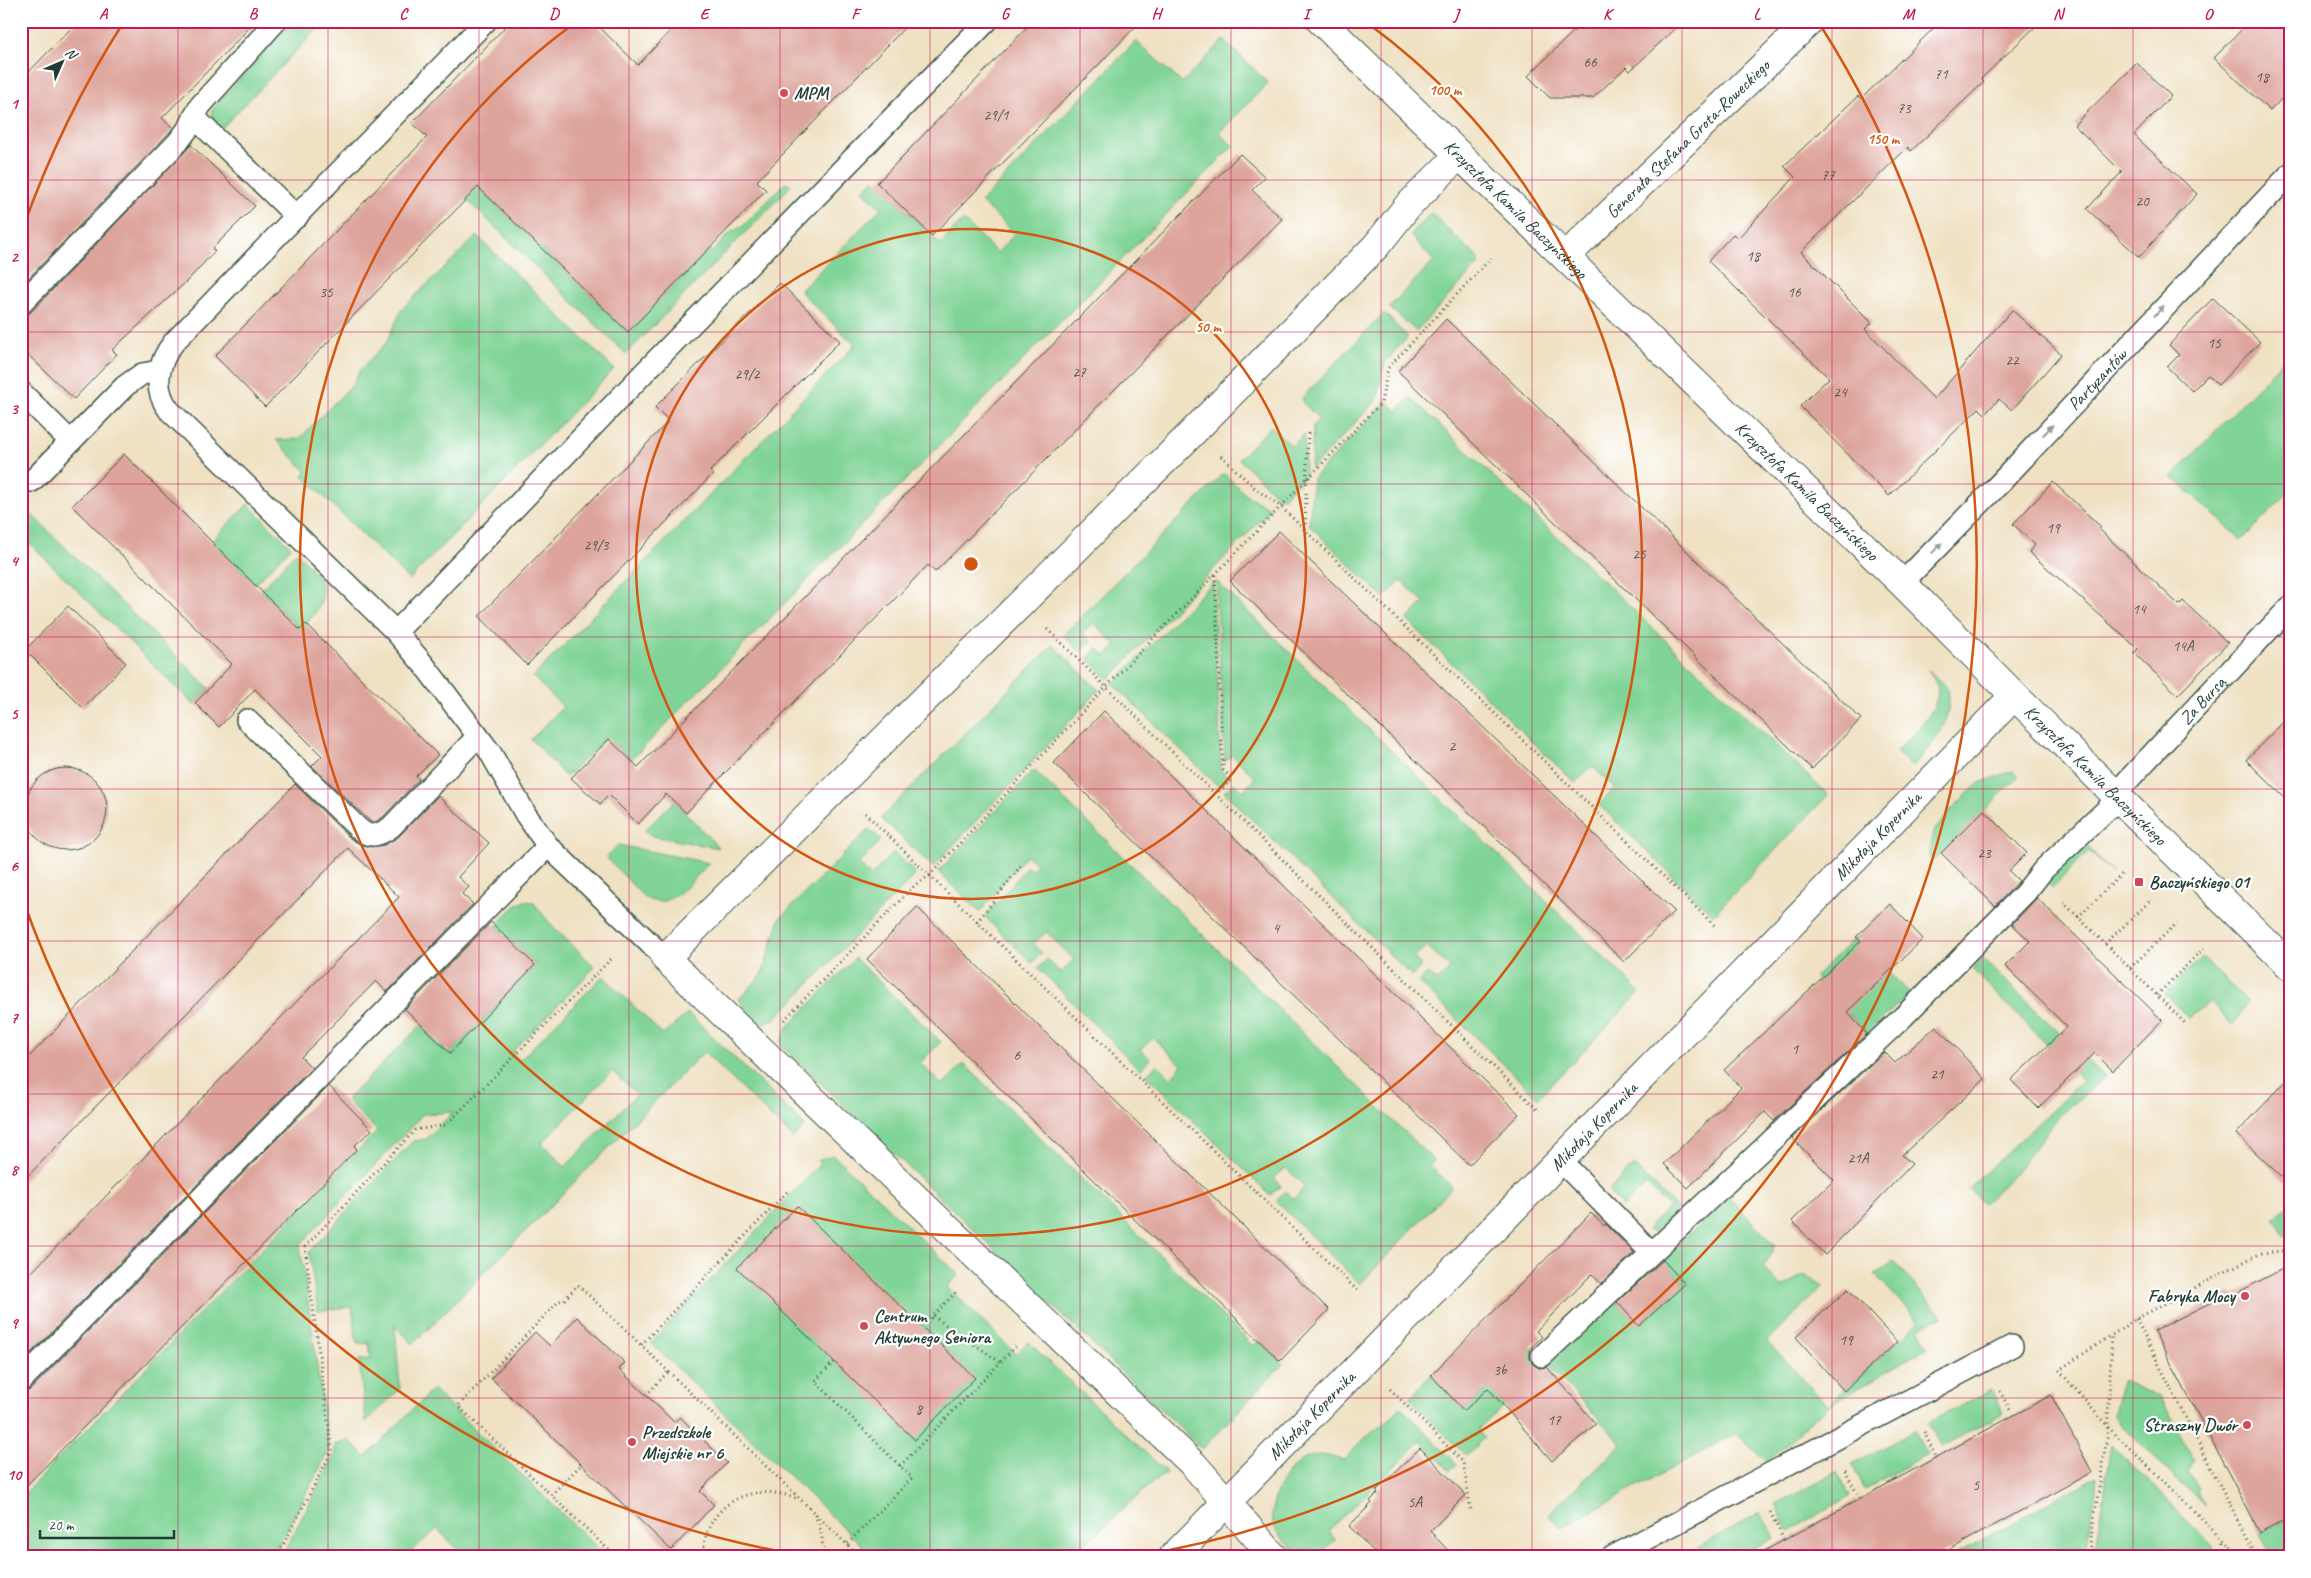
<svg xmlns="http://www.w3.org/2000/svg" width="2311" height="1578" font-family="Caveat,sans-serif">
<style>
.green{fill:#81d497;stroke:#508866;fill-rule:evenodd}
.building{fill:#dda49b}
.lines{fill:none;stroke-linecap:round;stroke-linejoin:round}
.lane-casing{stroke:#3e5649;stroke-width:24}
.street-casing{stroke:#3e5649;stroke-width:30}
.path{stroke:#3e5649;stroke-width:3;stroke-dasharray:1 4;stroke-linecap:butt}
.lane{stroke:#fff;stroke-width:21}
.street{stroke:#fff;stroke-width:28}
.oneway{fill:#8f9e9a}
.grid{fill:none;stroke:#c2185b;stroke-width:1;stroke-opacity:0.55}
.ring{fill:none;stroke:#d45610;stroke-width:2.5}
.poi-dot{fill:#d1495b;stroke:#fff;stroke-width:2}
.labels{text-anchor:middle;dominant-baseline:central;stroke-width:4.5;stroke-linejoin:round;paint-order:stroke}
.number-label{font-size:15px;fill:#4e574e}
.poi-label{font-size:18px;font-weight:bold;fill:#1f3d34;stroke:#fff;text-anchor:start}
.street-label{font-size:18px;fill:#1f3d34;stroke:#fff}
.centre{fill:#d45610;stroke:#fff;stroke-width:2.5}
.ring-label{font-size:15px;text-anchor:middle;font-weight:bold;fill:#d45610;stroke:#fff;stroke-width:4.5;stroke-linejoin:round;paint-order:stroke}
.neatline{fill:none;stroke:#c2185b;stroke-width:2}
.grid-label{font-size:16px;text-anchor:middle;font-weight:bold;fill:#c2185b}
</style>
<rect width="100%" height="100%" fill="#fff"/>
<filter id="ink" filterUnits="userSpaceOnUse"><feTurbulence type="fractalNoise" baseFrequency=".02" numOctaves="2"/><feDisplacementMap in="SourceGraphic" scale="10" xChannelSelector="R" yChannelSelector="G"/><feConvolveMatrix kernelMatrix="1 2 1 2 8 2 1 2 1" color-interpolation-filters="sRGB"/></filter>
<filter id="wash" filterUnits="userSpaceOnUse"><feTurbulence type="fractalNoise" baseFrequency=".0096" numOctaves="4" result="noise"/><feDisplacementMap in="SourceGraphic" scale="20" xChannelSelector="R" yChannelSelector="G"/><feGaussianBlur stdDeviation="1.12" result="paint"/><feColorMatrix in="noise" values="0 0 0 0 0 0 0 0 0 0 0 0 0 0 0 0 0 1.4 0 .05"/><feComposite in="paint" operator="in"/></filter>
<g filter="url(#wash)">
<rect width="100%" height="100%" fill="#efe1c2"/>
<g class="green">
<polygon points="294,21 325,21 216,134 211,112 229,90"/>
<polygon points="1224,40 1268,83 1219,133 1233,146 631,760 607,737 566,777 531,739 563,707 533,677 855,345 800,291 881,208 863,191 874,179 940,244 963,220 997,253 1015,234 981,202 1136,41 1182,83"/>
<polygon points="446,156 628,332 709,249 712,252 733,230 735,231 740,226 742,227 786,182 791,186 626,354 434,168"/>
<polygon points="1431,213 1480,260 1478,265 1416,331 1389,307 1434,261 1410,235"/>
<polygon points="477,236 614,369 409,580 303,476 306,471 276,440 299,439 354,383 360,370 386,343 402,309"/>
<polygon points="1384,313 1408,337 1385,362 1377,400 1311,469 1313,426 1319,419 1303,403 1302,398"/>
<polygon points="2290,353 2290,492 2242,540 2172,477"/>
<polygon points="1410,397 1828,795 1713,915 1599,805 1615,788 1592,766 1575,783 1407,620 1424,602 1401,581 1384,598 1309,525 1313,478 1384,404 1385,399 1397,411"/>
<polygon points="1271,426 1292,446 1304,434 1305,476 1281,499 1239,459"/>
<polygon points="1224,473 1246,495 1271,509 1109,679 1087,658 1097,648 1106,656 1116,646 1094,623 1083,633 1091,642 1080,652 1063,635"/>
<polygon points="248,504 291,547 255,584 212,541"/>
<polygon points="31,514 209,688 194,705 21,535 21,523"/>
<path d="M 296,552 C 328,583 333,597 300,630 L 261,590 Z"/>
<polygon points="1216,581 1640,992 1538,1098 1419,982 1428,973 1438,981 1450,968 1427,946 1414,958 1422,966 1412,976 1224,792 1233,783 1243,791 1255,778 1232,755 1225,762"/>
<polygon points="1213,582 1221,767 1219,769 1229,778 1219,787 1113,684"/>
<polygon points="1053,645 1099,690 933,867 881,818"/>
<path d="M 1928,670 L 1948,688 C 1953,726 1935,740 1912,767 L 1896,752 C 1911,735 1937,715 1938,691 C 1938,684 1932,676 1928,670 Z"/>
<polygon points="1034,770 1434,1161 1430,1165 1452,1187 1360,1284 1276,1201 1286,1191 1294,1199 1305,1187 1286,1168 1274,1178 1281,1186 1270,1195 1146,1075 1157,1064 1171,1078 1182,1065 1153,1038 1141,1049 1150,1059 1140,1070 1038,968 1047,959 1061,973 1074,959 1046,932 1033,944 1042,953 1032,963 985,917 1027,866 1032,870 1037,864 1026,855 980,912 938,872"/>
<polygon points="2013,771 2019,776 1934,861 1928,856 1935,830 1951,810 1979,783"/>
<polygon points="674,801 719,848 652,836 645,830"/>
<polygon points="869,829 881,840 859,864 871,876 894,852 916,874 776,1018 762,1024 746,1010 739,999 762,975 780,918"/>
<path d="M 618,845 L 709,863 C 692,880 672,912 645,898 L 606,857 Z"/>
<polygon points="2087,846 2113,874 2089,851 2052,888 2046,882 2063,862"/>
<path d="M 525,901 L 533,902 L 552,926 L 595,967 L 512,1052 L 520,1060 L 603,976 L 663,1035 L 688,1013 L 805,1126 L 793,1138 L 704,1052 L 413,1344 L 395,1326 L 400,1389 L 366,1422 L 359,1360 L 371,1359 L 369,1343 L 357,1344 L 352,1307 L 318,1311 L 309,1252 L 413,1141 L 426,1139 L 453,1112 L 423,1114 L 300,1245 L 329,1451 L 272,1557 L 21,1557 L 21,1497 L 377,1131 L 346,1100 L 420,1026 L 449,1054 L 536,965 L 496,926 L 515,906 ZM 612,1071 L 637,1094 L 565,1167 L 542,1143 Z"/>
<polygon points="1855,938 1910,993 1867,1033 1815,977"/>
<polygon points="2202,957 2247,1001 2237,1020 2232,1025 2210,1002 2188,1018 2165,994"/>
<polygon points="855,958 941,1042 920,1063 942,1085 964,1064 1253,1346 1259,1341 1283,1364 1202,1449 780,1044 787,1028"/>
<polygon points="1982,958 2105,1077 2063,1112 2012,1176 1983,1204 1969,1188 2083,1081 1972,969"/>
<polygon points="833,1155 959,1275 947,1287 1016,1354 1028,1342 1165,1471 1166,1473 1152,1483 1071,1557 874,1557 651,1343 820,1164 817,1161"/>
<polygon points="1633,1165 1678,1209 1654,1232 1647,1230 1669,1207 1646,1184 1623,1207 1609,1191"/>
<polygon points="1729,1198 1775,1245 1763,1268 1781,1287 1804,1275 1824,1286 1767,1341 1828,1406 1919,1322 1875,1274 1884,1270 1893,1261 1942,1316 1919,1328 1929,1347 1828,1406 1767,1462 1737,1433 1561,1528 1548,1514 1622,1444 1548,1365 1478,1430 1484,1438 1465,1456 1410,1398 1431,1375 1464,1411 1531,1348 1548,1364 1616,1301 1639,1325 1685,1284 1662,1259"/>
<polygon points="2290,1202 2290,1233 2284,1236 2274,1219"/>
<polygon points="2123,1380 2159,1396 2194,1460 2189,1471 2199,1489 2197,1492 2205,1506 2112,1416"/>
<polygon points="433,1389 450,1406 607,1557 466,1557 437,1529 405,1557 281,1557 335,1455 335,1445 349,1440 366,1457"/>
<polygon points="1991,1390 2004,1413 1941,1447 1928,1423"/>
<path d="M 1401,1407 L 1457,1464 L 1450,1471 L 1421,1441 L 1328,1531 L 1336,1539 L 1318,1557 L 1302,1557 C 1293,1548 1281,1540 1275,1528 C 1264,1504 1287,1462 1313,1456 C 1324,1453 1333,1458 1344,1460 L 1370,1433 L 1390,1419 Z"/>
<polygon points="1915,1431 1927,1455 1865,1489 1852,1464"/>
<polygon points="2111,1444 2212,1546 2212,1557 2094,1557"/>
<polygon points="1838,1472 1850,1497 1789,1530 1775,1505"/>
<polygon points="2098,1476 2085,1557 1950,1557"/>
<polygon points="1761,1512 1774,1538 1740,1557 1703,1557 1698,1547"/>
<polygon points="2290,1517 2290,1557 2272,1557 2260,1533"/>
</g>
<g id="blocks">
<g class="building">
<polygon points="78,21 256,21 162,118 173,128 168,134 21,286 21,80"/>
<polygon points="511,21 593,21 638,65 680,21 911,21 757,181 766,190 628,332 478,187 265,407 215,356 427,137 412,123"/>
<polygon points="1033,21 1141,21 932,236 877,183"/>
<polygon points="1584,21 1683,21 1630,71 1626,67 1593,98 1550,98 1528,76"/>
<polygon points="1941,21 2041,21 1981,79 1984,82 1911,151 1908,147 1801,252 1872,323 1865,329 1934,399 2012,310 2061,354 2012,410 1999,399 1985,414 1979,408 1889,496 1800,406 1829,378 1708,261 1733,234 1738,238 1795,177 1784,166 1858,96 1861,99"/>
<polygon points="2250,21 2290,21 2290,90 2270,111 2214,58"/>
<polygon points="2137,63 2171,96 2134,135 2197,194 2139,257 2087,209 2122,172 2074,125"/>
<polygon points="191,145 255,206 212,249 215,251 187,281 112,350 117,354 74,399 21,348 21,316 30,313"/>
<polygon points="1240,154 1265,177 1252,190 1282,219 935,572 928,565 686,813 666,794 638,824 609,795 600,804 571,778 609,739 638,767"/>
<polygon points="780,283 840,341 710,471 713,474 527,665 479,616 669,421 655,407"/>
<polygon points="2213,298 2260,342 2218,385 2208,375 2192,391 2167,367 2179,355 2169,345"/>
<polygon points="1446,319 1861,719 1812,769 1398,371"/>
<polygon points="124,454 300,630 306,624 438,755 416,776 419,779 383,817 375,822 370,821 312,766 322,756 255,689 219,727 195,703 232,664 72,506"/>
<polygon points="2053,482 2101,527 2099,529 2179,605 2183,601 2228,643 2178,695 2134,653 2138,649 2029,552 2035,545 2013,524"/>
<polygon points="1279,531 1674,911 1624,962 1230,581"/>
<polygon points="68,606 126,663 83,708 25,650"/>
<polygon points="1104,711 1519,1114 1469,1165 1054,763"/>
<polygon points="2290,715 2290,803 2246,760"/>
<circle cx="66" cy="809" r="41"/>
<polygon points="295,784 351,839 362,845 371,847 384,845 398,837 438,796 489,843 458,877 469,887 462,894 473,904 387,992 376,981 301,1057 312,1068 21,1363 21,1283 399,897 348,848 21,1183 21,1065"/>
<polygon points="1984,810 2027,853 2009,871 2019,881 1995,906 1941,853"/>
<polygon points="2037,898 2162,1020 2113,1071 2095,1053 2038,1108 2011,1080 2067,1027 2005,966 2030,941 2012,924"/>
<polygon points="1890,904 1923,939 1847,1012 1867,1034 1774,1121 1765,1112 1688,1188 1664,1164 1741,1088 1724,1070 1861,941 1856,937"/>
<polygon points="917,907 1329,1310 1280,1361 867,959"/>
<polygon points="491,922 535,965 450,1053 405,1009"/>
<polygon points="1936,1026 1985,1079 1902,1155 1912,1164 1825,1255 1792,1221 1834,1180 1792,1138 1884,1052 1895,1063"/>
<polygon points="2290,1077 2290,1185 2236,1134"/>
<polygon points="329,1086 372,1130 354,1146 357,1149 21,1491 21,1393 30,1390"/>
<polygon points="797,1206 975,1378 915,1440 737,1268"/>
<polygon points="1591,1213 1604,1226 1606,1224 1634,1253 1601,1284 1592,1274 1536,1331 1542,1337 1530,1348 1530,1358 1533,1364 1539,1368 1547,1367 1596,1424 1552,1461 1488,1388 1464,1411 1431,1375"/>
<polygon points="1663,1260 1685,1284 1639,1326 1617,1302"/>
<polygon points="2290,1265 2290,1517 2260,1533 2154,1331 2231,1292 2233,1295"/>
<polygon points="1848,1289 1897,1342 1844,1391 1796,1337"/>
<polygon points="577,1317 625,1363 619,1369 674,1422 680,1417 727,1463 700,1491 714,1505 671,1550 491,1378 535,1332 550,1346"/>
<polygon points="2051,1395 2092,1472 1936,1557 1753,1557"/>
<polygon points="1420,1448 1466,1495 1430,1531 1454,1557 1379,1557 1349,1526 1372,1503 1370,1501 1378,1493 1376,1491"/>
</g>
</g>
</g>
<g filter="url(#ink)">
<use href="#blocks" fill-opacity="0" stroke="#3e5649" stroke-width="1"/>
<g class="lines">
<defs>
<g id="lane">
<path d="M 486,21 L 174,342 C 158,362 152,388 169,410 L 396,632 L 424,665 L 490,752 L 526,815 L 548,846"/>
<polyline points="194,117 297,217"/>
<polyline points="21,304 178,142 190,126 200,106 276,21"/>
<polyline points="21,392 70,441"/>
<polyline points="32,481 125,386 142,374 159,371"/>
<path id="s1" d="M 1902,583 L 2000,483 L 2290,174"/>
<polyline points="396,632 638,379 987,21"/>
<path d="M 247,720 L 359,829 C 370,839 380,835 391,827 L 478,736"/>
<path id="s2" d="M 2115,794 L 2290,607"/>
<polyline points="1560,1160 1651,1252"/>
<polyline points="1542,1356 1903,1017 2025,893 2044,869 2119,798"/>
<polyline points="21,1381 548,846 665,958"/>
<polyline points="1612,1557 2012,1346"/>
</g>
<g id="street">
<path id="s3" d="M 1321,21 L 1902,583 L 2022,703 L 2290,966"/>
<path id="s4" d="M 1566,256 L 1810,21"/>
<path id="s5" d="M 1173,1557 L 2014,696"/>
<polyline points="1274,1557 1194,1465 665,958 1195,430 1376,246 1407,207 1459,155"/>
</g>
</defs>
<use href="#lane" class="lane-casing"/>
<use href="#street" class="street-casing"/>
<g class="path">
<polyline points="1221,456 1257,490 1280,506 1715,926"/>
<polyline points="1305,529 1308,430"/>
<polyline points="1215,575 1223,770 1232,778 1216,794"/>
<polyline points="1047,629 1538,1110"/>
<polyline points="865,813 1360,1293"/>
<polyline points="2063,902 2186,1024"/>
<polyline points="2078,917 2124,872"/>
<polyline points="977,922 1023,863"/>
<polyline points="2105,944 2152,899"/>
<polyline points="2130,968 2177,923"/>
<polyline points="2157,995 2204,948"/>
<polyline points="784,1020 915,885 929,876 1106,687 1381,403 1388,368 1491,258"/>
<polyline points="787,1192 641,1345 860,1557"/>
<polyline points="933,1316 1000,1362"/>
<polyline points="2136,1319 2256,1557"/>
<polyline points="927,1322 957,1291"/>
<polyline points="834,1362 815,1381 912,1478 847,1544"/>
<polyline points="1390,1389 1463,1462 1471,1511"/>
<polyline points="2000,1391 2010,1410"/>
<polyline points="646,1395 668,1372"/>
<polyline points="1924,1432 1936,1457"/>
<polyline points="900,1466 1016,1346"/>
<polyline points="1845,1471 1860,1499"/>
<polyline points="551,1495 581,1465"/>
<polyline points="1770,1512 1784,1540"/>
<polyline points="815,1514 822,1535 823,1557"/>
<polyline points="277,1557 332,1451 305,1247 415,1130 446,1125 613,957"/>
<polyline points="616,1557 458,1406 559,1301 564,1300 578,1285 641,1345"/>
<path d="M 704,1557 C 701,1525 725,1497 756,1493 C 770,1491 785,1494 799,1499"/>
<polyline points="2088,1557 2107,1438 2112,1334"/>
<polyline points="2221,1557 2222,1539"/>
<polyline points="2241,1557 2107,1426 2059,1370 2136,1319 2251,1258 2262,1253 2290,1250"/>
</g>
<use href="#lane" class="lane"/>
<use href="#street" class="street"/>
</g>
<defs><path id="oneway-solid" d="M-6-.8H1V-3.2L6.5 0L1 3.2V.8H-6Z" transform="scale(1.25)"/></defs>
<g class="oneway">
<use href="#oneway-solid" transform="translate(2159 311) rotate(-47)"/>
<use href="#oneway-solid" transform="translate(2048 430) rotate(-47)"/>
<use href="#oneway-solid" transform="translate(1937 548) rotate(-46)"/>
</g>
</g>
<path class="grid" d="M 178,21 L 178,1557M 328,21 L 328,1557M 479,21 L 479,1557M 629,21 L 629,1557M 780,21 L 780,1557M 930,21 L 930,1557M 1080,21 L 1080,1557M 1231,21 L 1231,1557M 1381,21 L 1381,1557M 1532,21 L 1532,1557M 1682,21 L 1682,1557M 1832,21 L 1832,1557M 1983,21 L 1983,1557M 2133,21 L 2133,1557M 21,180 L 2290,180M 21,332 L 2290,332M 21,484 L 2290,484M 21,637 L 2290,637M 21,789 L 2290,789M 21,941 L 2290,941M 21,1094 L 2290,1094M 21,1246 L 2290,1246M 21,1398 L 2290,1398"/>
<g class="ring">
<circle cx="971" cy="564" r="335"/>
<path d="M1370 25A671 671 0 1 1 572 25"/>
<path d="M805 1556A1006 1006 0 0 1 23 900M23 228A1006 1006 0 0 1 123 23M1819 23A1006 1006 0 0 1 1137 1556"/>
</g>
<g class="poi-dot">
<circle cx="784" cy="93" r="5"/>
<rect x="2134" y="877" width="10" height="10" rx="2.5"/>
<circle cx="2245" cy="1296" r="5"/>
<circle cx="864" cy="1326" r="5"/>
<circle cx="2247" cy="1425" r="5"/>
<circle cx="632" cy="1442" r="5"/>
</g>
<g class="labels">
<g class="number-label">
<text x="1590" y="62">66</text>
<text x="1941" y="74">71</text>
<text x="2262" y="77">18</text>
<text x="1904" y="108">73</text>
<text x="996" y="115">29/1</text>
<text x="1828" y="175">77</text>
<text x="2142" y="201">20</text>
<text x="1753" y="256">18</text>
<text x="326" y="292">35</text>
<text x="1794" y="292">16</text>
<text x="2214" y="343">15</text>
<text x="2012" y="360">22</text>
<text x="1079" y="372">27</text>
<text x="747" y="374">29/2</text>
<text x="1840" y="392">24</text>
<text x="2053" y="528">19</text>
<text x="596" y="545">29/3</text>
<text x="1639" y="554">25</text>
<text x="2139" y="609">14</text>
<text x="2183" y="646">14A</text>
<text x="1452" y="746">2</text>
<text x="1984" y="853">23</text>
<text x="1276" y="928">4</text>
<text x="1795" y="1049">1</text>
<text x="1017" y="1055">6</text>
<text x="1937" y="1074">21</text>
<text x="1858" y="1158">21A</text>
<text x="1846" y="1340">19</text>
<text x="1500" y="1370">3b</text>
<text x="919" y="1409">8</text>
<text x="1554" y="1420">17</text>
<text x="1976" y="1485">5</text>
<text x="1415" y="1502">5A</text>
</g>
<g class="poi-label">
<text x="794" y="93">MPM</text>
<text x="2149" y="882">Baczyńskiego 01</text>
<text x="2235" y="1296" text-anchor="end">Fabryka Mocy</text>
<text x="874" y="1316">Centrum<tspan x="874" dy="21">Aktywnego Seniora</tspan></text>
<text x="2237" y="1425" text-anchor="end">Straszny Dwór</text>
<text x="642" y="1432">Przedszkole<tspan x="642" dy="21">Miejskie nr 6</tspan></text>
</g>
<g class="street-label">
<text stroke="none"><textPath href="#s4" startOffset="169">Generała Stefana Grota-Roweckiego</textPath></text>
<text stroke="none"><textPath href="#s3" startOffset="271">Krzysztofa Kamila Baczyńskiego</textPath></text>
<text stroke="none"><textPath href="#s1" startOffset="282">Partyzantów</textPath></text>
<text stroke="none"><textPath href="#s3" startOffset="676">Krzysztofa Kamila Baczyńskiego</textPath></text>
<text stroke="none"><textPath href="#s2" startOffset="128">Za Bursą</textPath></text>
<text stroke="none"><textPath href="#s3" startOffset="1081">Krzysztofa Kamila Baczyńskiego</textPath></text>
<text stroke="none"><textPath href="#s5" startOffset="1008">Mikołaja Kopernika</textPath></text>
<text stroke="none"><textPath href="#s5" startOffset="602">Mikołaja Kopernika</textPath></text>
<text stroke="none"><textPath href="#s5" startOffset="198">Mikołaja Kopernika</textPath></text>
</g>
</g>
<circle cx="971" cy="564" r="8" class="centre"/>
<g class="ring-label">
<text x="1445" y="95">100 m</text>
<text x="1883" y="144">150 m</text>
<text x="1208" y="332">50 m</text>
</g>
<rect width="2311" height="1578" fill="none" stroke="#fff" stroke-width="55"/>
<g transform="translate(62 62) rotate(45)" stroke="#ffffff" stroke-width="4" paint-order="stroke">
<path d="M0-4L9 19L0 12L-9 19Z" fill="#1f3d34"/>
<text y="-8" font-size="14" font-weight="bold" text-anchor="middle" fill="#1f3d34">N</text>
</g>
<path d="M40 1530v8h134v-8" fill="none" stroke="#1f3d34" stroke-width="2.5"/>
<text x="48" y="1530" font-size="15" fill="#1f3d34" stroke="#ffffff" stroke-width="4" paint-order="stroke">20 m</text>
<rect x="28" y="28" width="2256" height="1522" class="neatline"/>
<g class="grid-label">
<text x="103" y="19">A</text>
<text x="253" y="19">B</text>
<text x="403" y="19">C</text>
<text x="554" y="19">D</text>
<text x="704" y="19">E</text>
<text x="855" y="19">F</text>
<text x="1005" y="19">G</text>
<text x="1156" y="19">H</text>
<text x="1306" y="19">I</text>
<text x="1456" y="19">J</text>
<text x="1607" y="19">K</text>
<text x="1757" y="19">L</text>
<text x="1908" y="19">M</text>
<text x="2058" y="19">N</text>
<text x="2208" y="19">O</text>
<text x="14" y="109">1</text>
<text x="14" y="262">2</text>
<text x="14" y="414">3</text>
<text x="14" y="566">4</text>
<text x="14" y="719">5</text>
<text x="14" y="871">6</text>
<text x="14" y="1023">7</text>
<text x="14" y="1175">8</text>
<text x="14" y="1328">9</text>
<text x="14" y="1480">10</text>
</g>
</svg>
